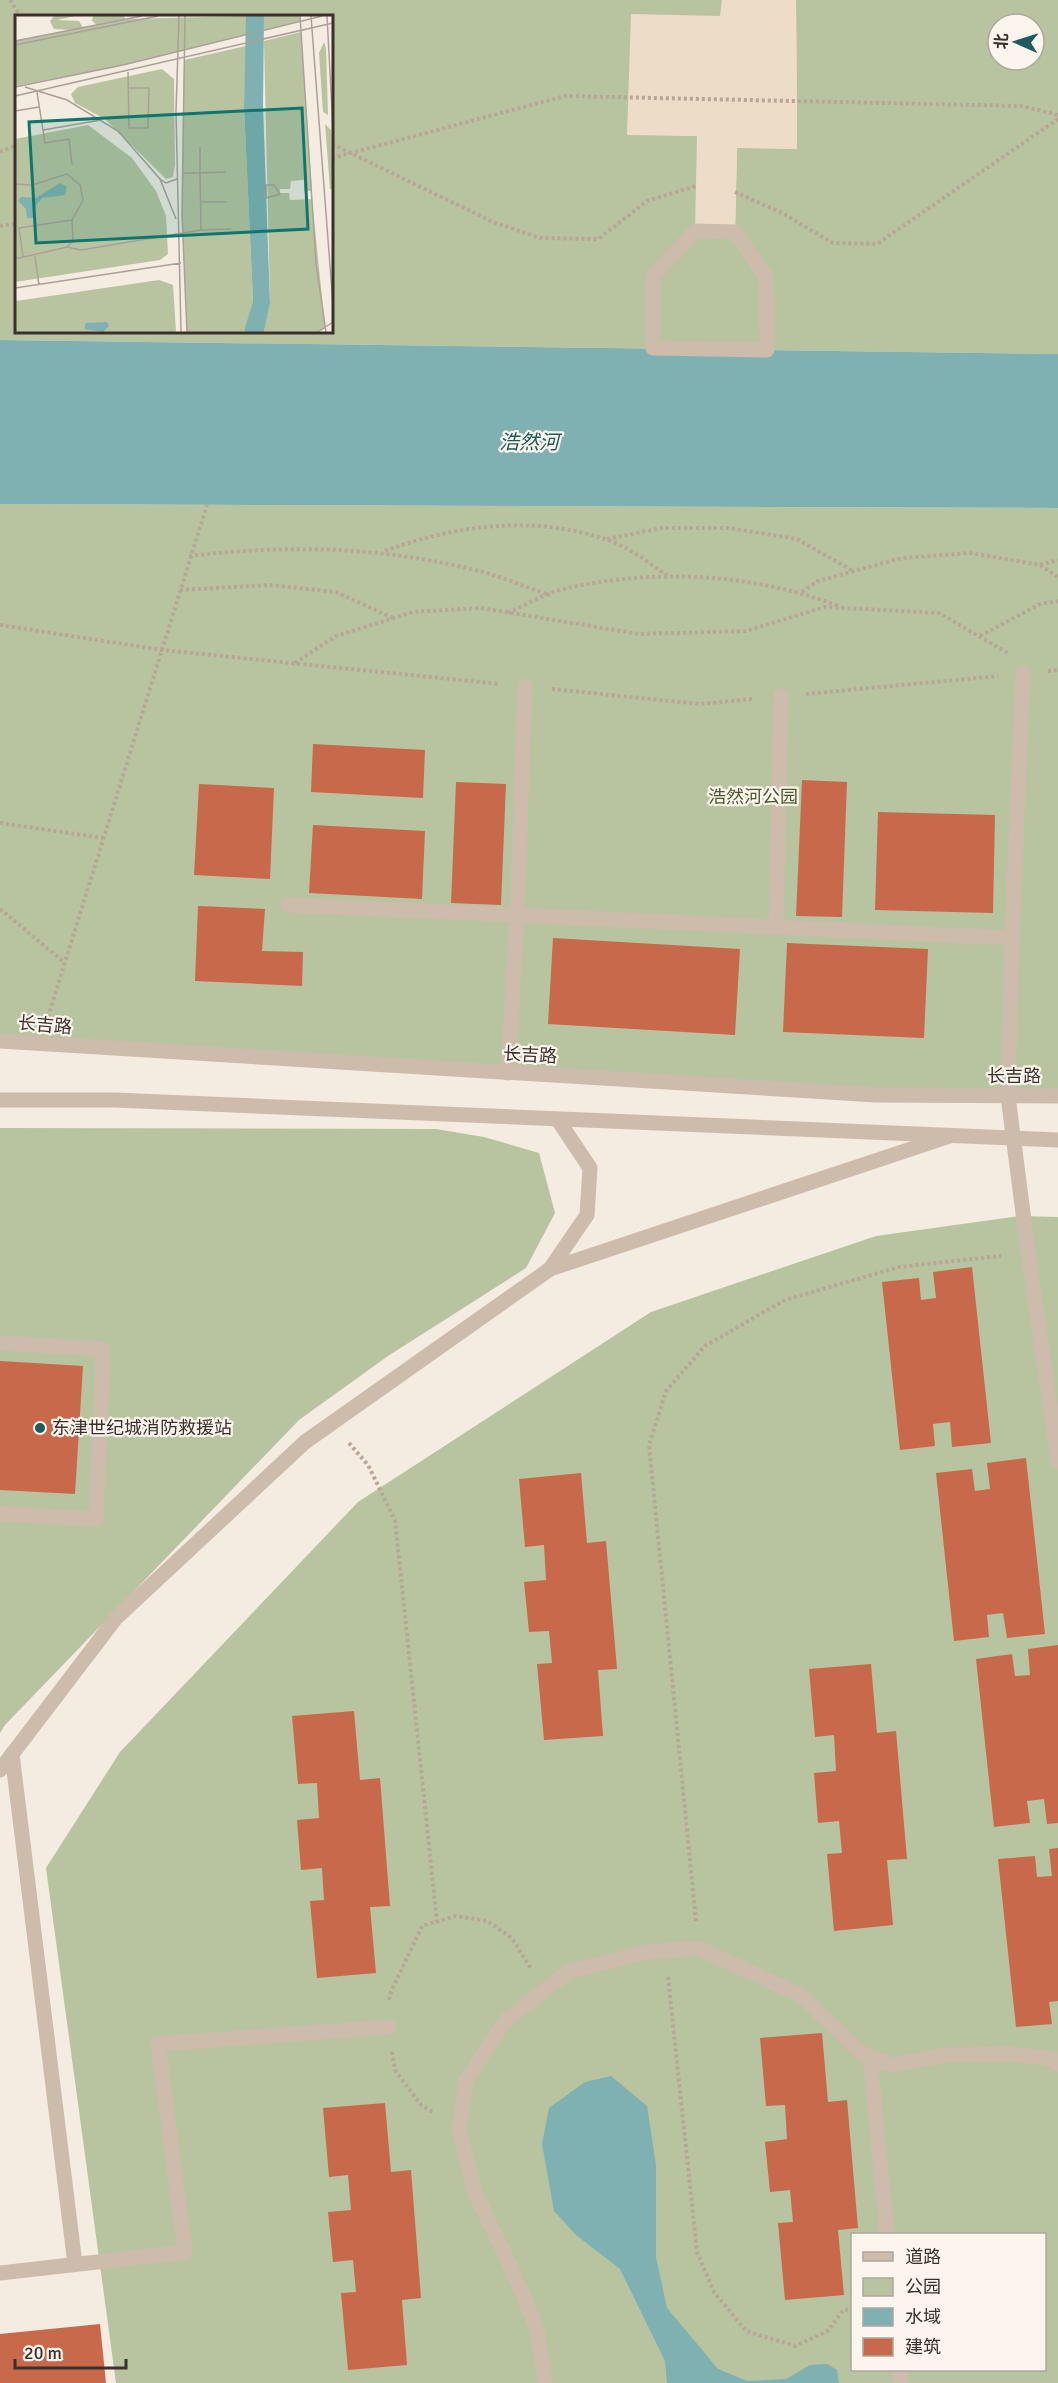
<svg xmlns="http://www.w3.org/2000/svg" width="1058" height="2383" font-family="Signika,'Noto Sans SC',sans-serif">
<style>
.green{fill:#b8c4a0;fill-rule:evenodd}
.plaza{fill:#ecdcc8}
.water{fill:#7fb0b2}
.building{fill:#c8694b}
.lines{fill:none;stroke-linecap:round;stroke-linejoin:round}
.path{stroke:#b9a596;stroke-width:4;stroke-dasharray:3 3;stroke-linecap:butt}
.minor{stroke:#cdbbac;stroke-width:15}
.poi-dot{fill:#1f5a5e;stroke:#fbf5ee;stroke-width:2}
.labels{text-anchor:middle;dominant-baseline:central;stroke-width:4.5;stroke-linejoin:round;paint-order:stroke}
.park-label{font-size:18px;fill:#4a5a2e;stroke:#fbf5ee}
.street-label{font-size:18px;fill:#3b302b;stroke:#fbf5ee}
.poi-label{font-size:18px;fill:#3b302b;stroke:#fbf5ee;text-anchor:start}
.water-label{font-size:20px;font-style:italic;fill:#1f5a5e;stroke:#fbf5ee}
.inset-road{fill:none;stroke:#aaa098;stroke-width:1.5}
.view{fill:#0f766e;fill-opacity:0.15;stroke:#0f766e;stroke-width:3}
.inset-edge{fill:none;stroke:#3b302b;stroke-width:3}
</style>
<rect width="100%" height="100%" fill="#f4ebe1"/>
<g class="green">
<path d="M 0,0 L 722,0 L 721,16 L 627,134 L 697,136 L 735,232 L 737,147 L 797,149 L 796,0 L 1058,0 L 1058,354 L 0,340 ZM 16,16 L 332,16 L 332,332 L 16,332 ZM 998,24 L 1034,24 L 1034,60 L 998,60 Z"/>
<polygon points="0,504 1058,508 1058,1096 876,1095 0,1041"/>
<polygon points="0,1128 436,1129 484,1137 539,1153 555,1213 526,1268 388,1356 299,1420 5,1725 0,1733"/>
<path d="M 1019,1216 L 1058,1217 L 1058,2383 L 116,2383 L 46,1868 L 120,1752 L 358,1502 L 651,1312 L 876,1236 ZM 852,2234 L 1044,2234 L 1044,2370 L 852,2370 Z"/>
</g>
<polygon class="plaza" points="722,0 796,0 797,149 737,148 735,232 695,231 697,136 627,135 631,14 720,16"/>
<g class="water">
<polygon points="0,340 1058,354 1058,508 0,504"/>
<polygon points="611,2076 647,2106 656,2165 656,2257 667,2308 718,2369 747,2381 786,2379 810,2365 827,2364 837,2370 839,2383 667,2383 665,2361 620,2269 576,2235 554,2211 542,2144 549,2108 585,2082"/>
</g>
<g class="building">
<polygon points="313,744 425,750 423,798 311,792"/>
<polygon points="802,780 847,782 842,917 796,916"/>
<polygon points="456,782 506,784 501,905 451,903"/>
<polygon points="199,784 274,788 270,879 194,875"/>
<polygon points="878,812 995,815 993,913 875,910"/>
<polygon points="313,825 425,831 422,899 309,893"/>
<polygon points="198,906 265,909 262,951 303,952 302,986 195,981"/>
<polygon points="553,938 740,949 735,1035 548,1024"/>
<polygon points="787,943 928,949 924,1038 783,1032"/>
<polygon points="972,1267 991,1443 952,1447 950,1422 933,1424 935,1446 900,1450 882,1282 919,1278 921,1300 936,1298 933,1272"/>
<polygon points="0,1361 83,1366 75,1494 0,1490"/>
<polygon points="1026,1458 1045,1634 1007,1638 1003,1613 987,1615 989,1637 954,1641 936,1473 972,1469 975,1491 990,1489 987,1463"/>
<polygon points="581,1473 587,1543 606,1541 617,1669 598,1670 603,1736 544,1740 537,1664 552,1663 549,1631 529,1632 524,1582 546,1580 544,1545 525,1547 519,1479"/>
<polygon points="1058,1645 1058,1823 1047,1824 1044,1799 1027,1801 1030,1823 994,1827 976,1659 1012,1654 1015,1676 1030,1675 1028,1649"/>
<polygon points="871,1664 877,1733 896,1731 907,1859 887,1860 893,1925 834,1931 827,1854 842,1853 839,1821 818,1823 814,1773 836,1771 834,1735 815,1737 809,1669"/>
<polygon points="354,1711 360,1780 380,1778 390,1906 370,1907 376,1973 317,1978 310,1901 324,1900 322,1868 301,1870 297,1820 319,1818 317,1783 298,1784 292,1716"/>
<polygon points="1058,1848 1058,2001 1049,2002 1052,2024 1016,2027 998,1859 1035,1856 1037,1877 1052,1876 1049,1849"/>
<polygon points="822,2033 828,2102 847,2100 858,2228 838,2230 844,2295 785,2300 778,2223 793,2222 790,2190 770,2192 765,2142 787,2139 785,2105 766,2106 760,2038"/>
<polygon points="385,2103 391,2172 411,2170 421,2298 402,2300 407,2365 348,2370 341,2293 356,2292 353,2260 333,2262 328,2212 351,2210 348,2175 329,2177 323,2108"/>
<polygon points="100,2324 106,2383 0,2383 0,2334"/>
</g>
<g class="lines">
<g class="path">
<polyline points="10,0 20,16"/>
<polyline points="332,144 493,222 540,238 598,239 647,201 696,186"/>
<polyline points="0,152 16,145"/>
<polyline points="332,158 565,96 1021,106 1058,115"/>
<polyline points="735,192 782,213 833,243 877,244 1058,119"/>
<polyline points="0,226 16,224"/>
<polyline points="607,539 662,528 728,528 797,539 853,571"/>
<path d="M 385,551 C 457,525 531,515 605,539 C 628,546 649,563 668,576"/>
<path d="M 189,556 C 289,545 369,546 467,568 C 495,574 522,586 550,595"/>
<polyline points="1040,565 1058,560"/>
<polyline points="180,590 270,585 336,592 393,618"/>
<polyline points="802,592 818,581 902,558 971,553 1040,565 1058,577"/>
<path d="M 508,613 C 527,604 547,592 568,588 C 657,568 754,574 839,606"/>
<polyline points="0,625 162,650 500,684"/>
<polyline points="980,636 1040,604 1058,601"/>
<polyline points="295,663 336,636 413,612 481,608 639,634 746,631 825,607 939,613 1008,653"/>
<polyline points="1048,671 1058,670"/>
<polyline points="552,689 700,704 753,699"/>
<polyline points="806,694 998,676"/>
<polyline points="0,823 103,838"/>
<polyline points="0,909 65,963"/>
<polyline points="48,1017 207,505"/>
<polyline points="349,1443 368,1465 395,1520 437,1922"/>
<polyline points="696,1921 649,1445 666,1391 705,1346 785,1300 899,1267 1001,1256"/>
<polyline points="668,1977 697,2252 714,2292 746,2331 795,2346 828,2331 843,2310 852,2309"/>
<polyline points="389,2000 391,1992 422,1926 456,1916 487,1921 512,1938 531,1969"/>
<polyline points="392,2052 395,2070 421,2105 434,2113"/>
</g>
<g class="minor">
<polygon points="695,231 735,232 766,277 767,350 653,348 653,276"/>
<polyline points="525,686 517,915 1012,938 1008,1096 1028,1252 1058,1461"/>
<polyline points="288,905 517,915 508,1073"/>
<polyline points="776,927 781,696"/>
<polyline points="1012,938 1023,673"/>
<polyline points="0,1041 876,1095 1058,1096"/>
<polyline points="0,1100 115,1100 1058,1140"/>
<polyline points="550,1269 587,1215 590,1168 558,1120"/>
<polyline points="0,1343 103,1349 96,1519 0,1514"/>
<polyline points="12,1754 75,2264"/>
<polyline points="0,1770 116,1618 305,1442 550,1269 950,1136"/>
<polyline points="870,2057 887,2234"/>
<polyline points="0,2273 185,2252 158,2044 389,2027"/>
<polyline points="900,2370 901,2383"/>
<polyline points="545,2383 537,2328 509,2263 476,2195 459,2130 466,2080 505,2021 568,1972 646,1952 698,1948 802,1996 861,2053 892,2065 946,2055 1012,2054 1054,2059 1058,2064"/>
</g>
</g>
<circle class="poi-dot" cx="40" cy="1428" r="6"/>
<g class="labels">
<g class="park-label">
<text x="753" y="797">浩然河公园</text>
</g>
<g class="street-label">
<text transform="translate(45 1025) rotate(5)">长吉路</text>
<text transform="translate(530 1055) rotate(3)">长吉路</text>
<text x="1014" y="1076">长吉路</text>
</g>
<g class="poi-label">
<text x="52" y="1428">东津世纪城消防救援站</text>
</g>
<g class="water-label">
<text x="529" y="442">浩然河</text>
</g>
</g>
<g transform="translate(15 15)">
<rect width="318" height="318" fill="#f4ebe1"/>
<path d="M 39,1 L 60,1 L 42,5 L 64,6 L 68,13 L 82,10 L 77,6 L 78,1 L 109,1 L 110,4 L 231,1 L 231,20 L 100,52 L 0,71 L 0,26 L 58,15 L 39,14 L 35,6 ZM 249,1 L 285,1 L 286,6 L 249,15 ZM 286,17 L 297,176 L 289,176 L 289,165 L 276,166 L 275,174 L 265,174 L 265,178 L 274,178 L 275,185 L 297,184 L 310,312 L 303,317 L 249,317 L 255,287 L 249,26 ZM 309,27 L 311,33 L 313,100 L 308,97 L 304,38 ZM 231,31 L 229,92 L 238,286 L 230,317 L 172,317 L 167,200 L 169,45 ZM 147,54 L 159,64 L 160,150 L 158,162 L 151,164 L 90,104 L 60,88 L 56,79 L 63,72 ZM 310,109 L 316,115 L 318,174 L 315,174 ZM 73,110 L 117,143 L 141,176 L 151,201 L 153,239 L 145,245 L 0,267 L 0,124 ZM 144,265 L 158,270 L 161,317 L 0,317 L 1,286 Z" fill="#b8c4a0"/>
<path d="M 231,1 L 249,1 L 248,90 L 255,288 L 249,317 L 230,317 L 230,313 L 238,286 L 229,92 ZM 45,168 L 52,172 L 50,180 L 27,183 L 19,193 L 21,203 L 12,203 L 11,194 L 3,186 L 6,182 L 21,183 ZM 92,307 L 94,311 L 88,317 L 69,314 L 71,308 Z" fill="#7fb0b2"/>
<path class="inset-road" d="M 164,1 L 161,97 L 166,317M 170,1 L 167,200 L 172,317M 285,1 L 301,248 L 311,317M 296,1 L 318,290M 312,1 L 318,114M 0,26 L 127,1M 0,30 L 143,1M 113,57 L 114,113 L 133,113 L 134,73 L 114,73M 0,72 L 108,50 L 307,1M 10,72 L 52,85 L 103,116 L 145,164 L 161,204M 22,77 L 30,128 L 54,124 L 57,150M 0,81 L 318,8M 0,96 L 24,92M 28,115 L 86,105M 167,158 L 185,158 L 185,132M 145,164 L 151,168 L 162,164M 0,169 L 17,170 L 52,159 L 65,170 L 68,185 L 57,205 L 58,226 L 52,232 L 0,244M 251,170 L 259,170 L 265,179 L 251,183 ZM 185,187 L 212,187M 186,215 L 216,214M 52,232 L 66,235 L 186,215 L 185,158 L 211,157M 20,241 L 24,270M 8,242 L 4,213 L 57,205M 0,273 L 166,248M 303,317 L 318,307"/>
<path class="view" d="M 287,93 L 293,214 L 21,228 L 14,107 Z"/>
<rect width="318" height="318" class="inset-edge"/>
</g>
<rect x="851" y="2233" width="195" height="138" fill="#fbf5ee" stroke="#aea6a0" stroke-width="1.5"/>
<rect x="863" y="2252" width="30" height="9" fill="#cdbbac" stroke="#aea6a0" stroke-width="1.5"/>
<text x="905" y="2263" font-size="18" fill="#3b302b">道路</text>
<rect x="863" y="2278" width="30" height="18" fill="#b8c4a0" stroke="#aea6a0" stroke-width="1.5"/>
<text x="905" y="2293" font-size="18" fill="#3b302b">公园</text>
<rect x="863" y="2308" width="30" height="18" fill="#7fb0b2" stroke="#aea6a0" stroke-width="1.5"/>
<text x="905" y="2323" font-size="18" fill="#3b302b">水域</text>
<rect x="863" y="2338" width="30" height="18" fill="#c8694b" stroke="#aea6a0" stroke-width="1.5"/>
<text x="905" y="2353" font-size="18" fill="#3b302b">建筑</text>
<g transform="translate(1016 42) rotate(273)"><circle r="28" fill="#fbf5ee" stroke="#aea6a0" stroke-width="1.5"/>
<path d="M0-4.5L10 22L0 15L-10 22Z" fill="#1f5a5e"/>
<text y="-9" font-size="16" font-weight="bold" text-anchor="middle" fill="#3b302b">北</text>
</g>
<path d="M15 2359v9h111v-9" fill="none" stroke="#3b302b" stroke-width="3"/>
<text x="24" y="2359" font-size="18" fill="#3b302b" stroke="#fbf5ee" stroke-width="4.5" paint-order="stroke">20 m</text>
</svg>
